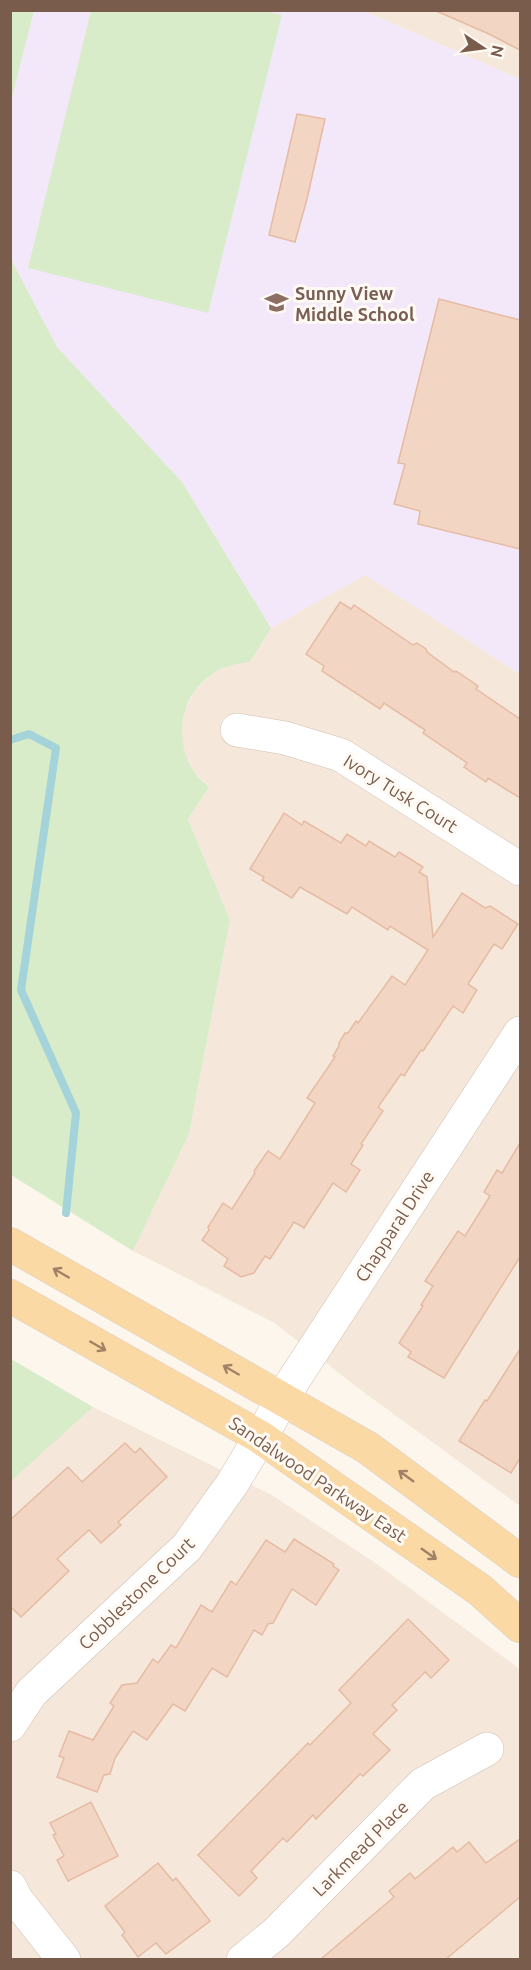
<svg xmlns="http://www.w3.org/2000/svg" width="531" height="1970" font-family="Ubuntu,sans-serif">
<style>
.residential{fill:#f5e8da}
.education{fill:#f3e8fa}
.green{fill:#d8ecc9}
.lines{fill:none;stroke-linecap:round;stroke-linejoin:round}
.stream{stroke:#a5d3da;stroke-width:8}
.building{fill:#f3d5c3;stroke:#e6bba3;stroke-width:1.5}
.minor-casing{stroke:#d1beb0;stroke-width:34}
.major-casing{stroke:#dad1cd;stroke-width:34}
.minor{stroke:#fff;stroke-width:33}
.major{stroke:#fbd9a5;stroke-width:33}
.oneway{stroke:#a18267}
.labels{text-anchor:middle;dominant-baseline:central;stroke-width:6;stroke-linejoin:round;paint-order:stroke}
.education-label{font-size:18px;font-weight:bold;fill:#785e54;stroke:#fffaf3;text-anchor:start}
.street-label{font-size:18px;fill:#7a5c4d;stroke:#fffaf3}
</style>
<rect width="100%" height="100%" fill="#fdf6ec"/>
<g class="residential">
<polygon points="364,11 520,11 520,79"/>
<polygon points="365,574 520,674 520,1506 362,1391 273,1322 133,1251 189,1134 230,920 188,819 209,787 194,772 184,752 181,731 185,710 195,690 210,675 229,665 250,662 271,628"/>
<polygon points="93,1407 270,1494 374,1562 520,1669 520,1959 11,1959 10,1481"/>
</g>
<polygon class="education" points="34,11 364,11 520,79 520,674 365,575 271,628 182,482 57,347 11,259 11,101"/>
<g class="green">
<polygon points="11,10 34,11 11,101 10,11"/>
<polygon points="264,11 282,15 208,313 28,268 91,11"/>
<path d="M 11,259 L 57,347 L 182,482 L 271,628 L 250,662 C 236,664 223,666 211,675 C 180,696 174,740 193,770 C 197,777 204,782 209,787 L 188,819 L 230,920 L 189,1134 L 133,1251 L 11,1175 Z"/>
<polygon points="11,1359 93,1407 11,1481"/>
</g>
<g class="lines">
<polyline class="stream" points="10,740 29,734 56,748 21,990 76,1113 66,1213"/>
</g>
<g class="building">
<polygon points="434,10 520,10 520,50 489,34"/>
<polygon points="297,114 325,119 307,199 295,242 269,235"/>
<polygon points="439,299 520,320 520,549 418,524 420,511 394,504 405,464 398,463"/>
<polygon points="340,602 351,609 354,605 413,645 417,643 426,649 427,652 454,672 456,671 478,686 476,689 520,719 520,798 488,778 486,782 464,767 467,763 423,733 425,730 384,703 380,709 322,671 324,666 306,654"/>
<polygon points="284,813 302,825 304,821 341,843 347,834 366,846 369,841 395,857 399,852 423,867 419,872 427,877 433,937 462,893 485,908 490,906 518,924 502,949 494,944 468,984 477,990 463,1013 453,1006 423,1051 421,1050 404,1076 401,1074 378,1107 383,1111 361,1144 363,1145 351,1164 360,1170 346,1192 333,1183 304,1228 294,1222 270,1259 265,1256 254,1273 241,1277 224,1266 228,1259 202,1240 209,1230 208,1227 223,1203 232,1209 255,1173 254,1171 268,1151 280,1159 315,1103 307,1098 335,1057 333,1056 339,1046 339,1043 345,1033 348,1033 356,1021 358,1023 392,976 405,985 428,950 390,926 388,930 352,907 347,914 300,887 292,898 262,880 264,877 250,869"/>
<polygon points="520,1143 520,1257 444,1378 408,1357 411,1352 399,1343 423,1306 421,1305 433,1286 425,1281 458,1231 465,1236 490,1196 484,1192 497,1170 502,1173"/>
<polygon points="520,1349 520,1458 511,1473 459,1441 485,1400 487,1401"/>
<polygon points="125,1443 135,1453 140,1448 167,1477 118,1522 121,1525 101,1543 89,1530 57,1559 69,1571 21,1617 10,1606 10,1520 68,1467 82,1482"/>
<polygon points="294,1539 334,1564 333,1566 339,1570 316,1605 292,1589 273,1623 268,1624 262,1635 254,1630 227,1677 212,1668 185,1711 173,1704 147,1740 133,1731 115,1758 110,1774 104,1775 97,1792 57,1777 64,1758 59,1756 69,1731 93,1740 114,1706 110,1703 122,1685 137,1683 153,1659 158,1663 171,1645 176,1648 201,1605 212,1612 231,1581 236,1585 266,1540 285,1552"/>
<polygon points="408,1619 449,1660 431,1678 425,1672 392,1705 397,1710 373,1734 390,1750 363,1776 360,1774 316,1819 313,1815 287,1842 283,1838 251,1871 257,1878 239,1896 198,1855 308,1743 310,1745 351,1703 339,1690"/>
<polygon points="91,1802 118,1856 68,1881 57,1860 64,1856 53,1835 56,1834 50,1823"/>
<polygon points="520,1839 520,1897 446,1959 321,1959 394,1897 389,1891 410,1873 415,1879 453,1847 457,1852 469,1842 486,1863"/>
<polygon points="158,1863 173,1881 176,1878 210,1921 166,1954 156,1943 138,1957 122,1935 125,1932 105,1906"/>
</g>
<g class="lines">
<defs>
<g id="minor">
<polyline points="237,730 285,738 341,755 520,869"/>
<polyline points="10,1725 31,1693 187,1547 232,1484 270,1421 282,1398 520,1033"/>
<polyline points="10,1887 16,1899 64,1960"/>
<polyline points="243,1960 276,1933 423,1784 487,1749"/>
</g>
<g id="major">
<polyline points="10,1244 368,1448 520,1561"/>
<polyline points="10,1296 260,1437 480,1590 520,1626"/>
</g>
</defs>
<use href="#minor" class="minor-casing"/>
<use href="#major" class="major-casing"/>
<use href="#minor" class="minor"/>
<use href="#major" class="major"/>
</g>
<defs><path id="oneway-shaft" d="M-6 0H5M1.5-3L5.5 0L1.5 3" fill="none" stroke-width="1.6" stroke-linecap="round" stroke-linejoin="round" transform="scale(1.5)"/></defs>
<g class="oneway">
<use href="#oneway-shaft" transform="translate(61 1273) rotate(-150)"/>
<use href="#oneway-shaft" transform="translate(98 1346) rotate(30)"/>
<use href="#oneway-shaft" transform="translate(231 1370) rotate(-150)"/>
<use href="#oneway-shaft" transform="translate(406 1476) rotate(-144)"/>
<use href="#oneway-shaft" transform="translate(429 1554) rotate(35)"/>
</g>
<defs>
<symbol id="school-bare" viewBox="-9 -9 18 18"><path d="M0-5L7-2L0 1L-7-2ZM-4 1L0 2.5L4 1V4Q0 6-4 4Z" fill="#8d6e63" stroke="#fffaf3" stroke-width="2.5" paint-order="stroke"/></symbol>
</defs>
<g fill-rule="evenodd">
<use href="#school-bare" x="260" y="286" width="33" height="33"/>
</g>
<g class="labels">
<g class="education-label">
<text x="295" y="293">Sunny View<tspan x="295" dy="21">Middle School</tspan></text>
</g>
<g class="street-label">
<text transform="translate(401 793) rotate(32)">Ivory Tusk Court</text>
<text transform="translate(394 1226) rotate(-57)">Chapparal Drive</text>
<text transform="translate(318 1479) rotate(34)">Sandalwood Parkway East</text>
<text transform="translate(136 1593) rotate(-44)">Cobblestone Court</text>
<text transform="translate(360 1848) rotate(-45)">Larkmead Place</text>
</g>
</g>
<rect width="531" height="1970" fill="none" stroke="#7a5c4d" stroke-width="24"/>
<g transform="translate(483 48) rotate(103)" stroke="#fffaf3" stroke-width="4.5" paint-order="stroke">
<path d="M0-4.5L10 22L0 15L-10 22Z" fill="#7a5c4d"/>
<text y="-9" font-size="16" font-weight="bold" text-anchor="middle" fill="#7a5c4d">N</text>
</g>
</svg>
